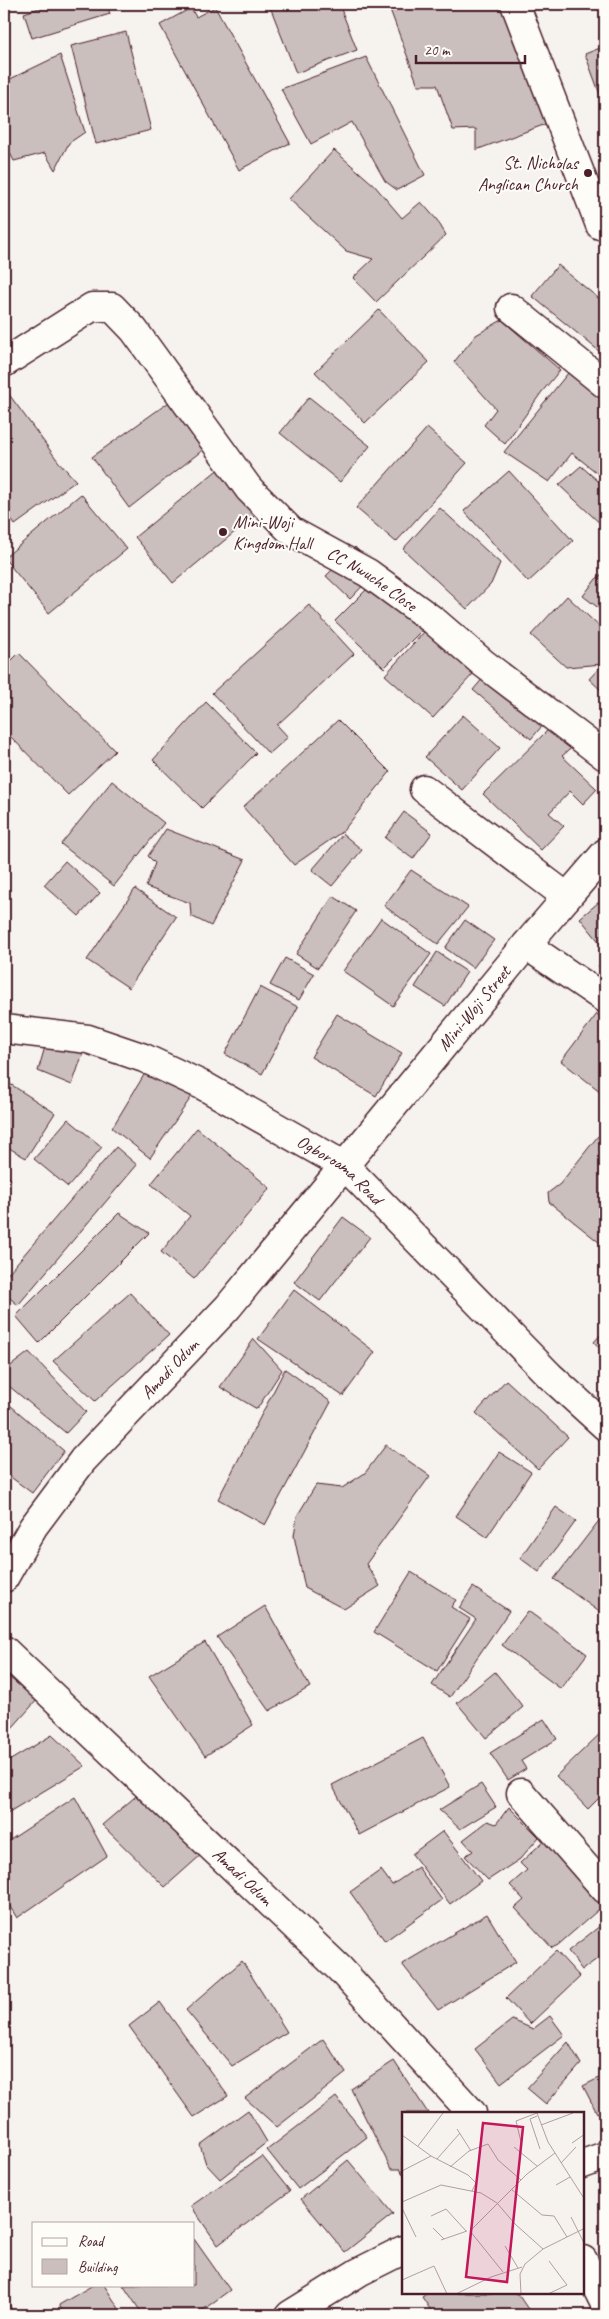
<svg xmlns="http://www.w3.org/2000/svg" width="609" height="2319" font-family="Caveat,sans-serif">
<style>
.building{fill:#cbbfbe;stroke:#4a1f2b}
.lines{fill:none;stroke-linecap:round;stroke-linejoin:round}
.minor-casing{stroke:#4a1f2b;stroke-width:31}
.minor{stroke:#fdfcf7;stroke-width:28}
.poi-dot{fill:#4a1f2b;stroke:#fdfcf7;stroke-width:2}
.labels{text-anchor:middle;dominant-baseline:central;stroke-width:4;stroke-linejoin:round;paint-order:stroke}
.poi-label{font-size:18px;fill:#4a1f2b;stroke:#fdfcf7;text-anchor:end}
.street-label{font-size:18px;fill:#4a1f2b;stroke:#fdfcf7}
.inset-road{fill:none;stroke:#b19ea1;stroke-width:1}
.view{fill:#c2185b;fill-opacity:0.15;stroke:#c2185b;stroke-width:2.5}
.inset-edge{fill:none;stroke:#4a1f2b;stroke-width:2.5}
</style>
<rect width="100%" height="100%" fill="#f6f3ef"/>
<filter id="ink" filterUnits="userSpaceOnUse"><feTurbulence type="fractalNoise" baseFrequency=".02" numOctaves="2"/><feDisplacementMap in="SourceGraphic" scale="10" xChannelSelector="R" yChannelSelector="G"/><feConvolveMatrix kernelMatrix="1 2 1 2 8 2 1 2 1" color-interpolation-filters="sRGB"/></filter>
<g filter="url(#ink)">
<g class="building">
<polygon points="52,4 107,4 110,14 32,38 24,13"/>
<polygon points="269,4 339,4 357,50 296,73"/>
<polygon points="388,4 501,4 546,124 476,150 476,129 453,130 437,85 418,85"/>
<polygon points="215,7 290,143 239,170 160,25 191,8 196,17"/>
<polygon points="126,32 151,130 96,144 71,46"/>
<polygon points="605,46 605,108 585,54"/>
<polygon points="60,55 85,132 69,143 55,170 45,153 14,161 4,141 4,82"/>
<polygon points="366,57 425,175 397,190 385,181 352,122 311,144 281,89"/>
<polygon points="334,150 374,185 402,218 421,202 437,220 446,235 376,302 353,278 373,259 346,251 289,199"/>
<polygon points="558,265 603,302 605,300 605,356 532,296"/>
<polygon points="379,310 429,362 365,423 315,372"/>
<polygon points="502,320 560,370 541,393 505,444 484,425 496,409 454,362 476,335"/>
<polygon points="568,373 605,402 605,479 572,453 549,482 504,452"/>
<polygon points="8,393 58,461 76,481 15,525 4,508 4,396"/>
<polygon points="309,397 370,446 340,482 280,433"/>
<polygon points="172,400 204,449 129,508 92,457"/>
<polygon points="427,428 467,463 396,542 356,508"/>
<polygon points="581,466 605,487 605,528 559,485"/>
<polygon points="221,467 259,512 173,583 135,537"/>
<polygon points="509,471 573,541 528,582 464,511"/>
<polygon points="81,494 127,549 49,613 4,558"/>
<polygon points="440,508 500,563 491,584 467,609 403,549"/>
<polygon points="355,547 378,570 350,599 326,576"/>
<polygon points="383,573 431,621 384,668 335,621"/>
<polygon points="602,574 605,577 605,613 583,596 596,579"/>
<polygon points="567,596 605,632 605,694 589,679 603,664 566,667 531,635"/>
<polygon points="309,605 354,654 277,725 288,737 269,754 212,693"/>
<polygon points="434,621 483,663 433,718 385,675"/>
<polygon points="19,653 115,751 68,795 4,730 4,668"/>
<polygon points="490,670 548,719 531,739 473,690"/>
<polygon points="206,702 256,753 202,808 153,760"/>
<polygon points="463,715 500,748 462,790 425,757"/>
<polygon points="338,720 390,772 343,831 294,865 243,807"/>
<polygon points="552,726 575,745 562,756 597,789 583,804 570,791 549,813 564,826 541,850 483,794"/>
<polygon points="112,781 164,823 114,886 61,844"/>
<polygon points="404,812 432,833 413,859 385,838"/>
<polygon points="166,829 245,860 211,926 191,916 190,903 146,887 155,863 148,856"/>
<polygon points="343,834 362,850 332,886 312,870"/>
<polygon points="65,861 100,893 79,916 44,885"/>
<polygon points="411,870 468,907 438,944 384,906"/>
<polygon points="135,889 176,917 129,988 87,960"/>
<polygon points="333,896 356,911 318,968 296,954"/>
<polygon points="605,897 605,949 580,918"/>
<polygon points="381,918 431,954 393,1006 343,971"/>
<polygon points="465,920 494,940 473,968 445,948"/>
<polygon points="437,952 467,972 445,1006 415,987"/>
<polygon points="285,958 314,974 299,1000 270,985"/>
<polygon points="605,961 605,971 598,966"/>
<polygon points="260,987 298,1007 262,1074 225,1054"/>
<polygon points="337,1014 402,1053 376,1096 311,1057"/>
<polygon points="597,1014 605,1020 605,1095 561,1061"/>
<polygon points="47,1040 83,1053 72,1085 38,1071"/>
<polygon points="147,1070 192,1096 150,1158 112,1128"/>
<polygon points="4,1080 55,1113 26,1158 4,1145"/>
<polygon points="68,1119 102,1147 68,1187 34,1159"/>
<polygon points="197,1128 270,1188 194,1279 161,1252 190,1216 151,1184"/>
<polygon points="598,1136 605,1142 605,1247 549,1202 548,1193 560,1184"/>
<polygon points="116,1147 137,1165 18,1305 4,1293 4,1278"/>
<polygon points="4,1173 11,1179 4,1187"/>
<polygon points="119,1213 149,1233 39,1343 16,1316"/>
<polygon points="343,1217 370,1237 320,1301 294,1282"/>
<polygon points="294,1290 375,1352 343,1396 258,1339"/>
<polygon points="130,1293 169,1335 95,1401 53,1361"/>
<polygon points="605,1330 605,1354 594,1342"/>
<polygon points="254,1339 282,1370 257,1409 220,1387"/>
<polygon points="29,1352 86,1412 66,1433 4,1382 4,1371"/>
<polygon points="285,1369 331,1402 265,1525 218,1499"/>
<polygon points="506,1380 568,1437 538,1469 476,1413"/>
<polygon points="4,1400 64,1451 32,1493 4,1472"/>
<polygon points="386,1445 430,1476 366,1564 380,1586 344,1609 305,1588 294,1536 297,1516 316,1485 342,1488 365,1473"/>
<polygon points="499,1452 531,1472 487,1537 456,1516"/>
<polygon points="556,1507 576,1521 539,1572 520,1558"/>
<polygon points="601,1518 605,1522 605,1616 554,1579"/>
<polygon points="411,1572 456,1600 451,1607 470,1619 437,1671 374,1632"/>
<polygon points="473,1587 509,1611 450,1697 432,1685 476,1619 459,1608"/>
<polygon points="265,1606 310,1687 269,1711 217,1637"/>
<polygon points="528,1611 587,1654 561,1689 502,1645"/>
<polygon points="205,1642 253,1725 205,1756 149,1676"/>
<polygon points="495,1672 523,1707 486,1738 457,1703"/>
<polygon points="4,1673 37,1700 4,1737"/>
<polygon points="544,1719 557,1739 521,1761 526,1769 508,1780 490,1753"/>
<polygon points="605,1729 605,1792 588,1809 556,1776"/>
<polygon points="52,1735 85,1766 4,1815 4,1764"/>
<polygon points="423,1738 450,1787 359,1835 332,1785"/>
<polygon points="481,1784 496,1807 460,1829 439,1810"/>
<polygon points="142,1791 201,1855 165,1887 102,1825"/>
<polygon points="75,1797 107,1856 17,1918 4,1897 4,1844"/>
<polygon points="509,1807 539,1837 520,1859 488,1880 465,1856 473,1851 463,1840 488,1821 496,1824"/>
<polygon points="443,1831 481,1881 450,1904 412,1854"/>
<polygon points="545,1840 604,1905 558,1945 552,1948 515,1908 524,1900 510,1885 527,1870 520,1863"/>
<polygon points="418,1867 442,1900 385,1941 350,1892 381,1870 392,1885"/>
<polygon points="487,1914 516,1962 438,2010 402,1964"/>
<polygon points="605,1922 605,1953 582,1970 568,1951"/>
<polygon points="556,1951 580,1977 530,2024 506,1998"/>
<polygon points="242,1961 287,2032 232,2066 186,2010"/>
<polygon points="605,1996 605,2014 600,2001"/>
<polygon points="160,2002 228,2096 194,2117 129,2026"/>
<polygon points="550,2016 564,2035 501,2083 475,2049 512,2020 533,2029"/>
<polygon points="323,2039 346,2073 277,2127 245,2098"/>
<polygon points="568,2042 581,2064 546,2104 527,2088"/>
<polygon points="394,2061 428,2113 403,2113 403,2174 400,2169 391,2169 351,2089"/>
<polygon points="605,2075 605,2110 597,2113 583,2086"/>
<polygon points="336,2097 367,2137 298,2189 267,2150"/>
<polygon points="248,2110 267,2142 220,2179 206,2164 200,2145"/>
<polygon points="262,2156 290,2191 218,2245 191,2206"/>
<polygon points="348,2160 393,2214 345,2252 301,2199"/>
<polygon points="194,2239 230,2290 196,2315 143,2315 123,2285 194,2285"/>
<polygon points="93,2285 104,2285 123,2315 65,2315 59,2305"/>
<polygon points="428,2293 517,2293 532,2315 434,2315 422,2297"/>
<polygon points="4,2296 15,2315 4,2315"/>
</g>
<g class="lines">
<defs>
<g id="minor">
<polyline points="515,4 600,225"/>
<polyline points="511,308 605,384"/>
<path id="s1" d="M 4,363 L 92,307 L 112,307 L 134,330 L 249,489 L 291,531 L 368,573 L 434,621 L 483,663 L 605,756"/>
<polyline points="424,789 567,897"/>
<polyline points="526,945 605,999"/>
<path id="s2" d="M 4,1029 L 88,1039 L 144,1058 L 204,1086 L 345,1166 L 550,1376 L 605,1426"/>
<path id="s3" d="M 4,1578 L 33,1527 L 83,1460 L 228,1307 L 526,945 L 605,853"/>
<path id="s4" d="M 4,1650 L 340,1969 L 472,2113"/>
<polyline points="521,1793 605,1889"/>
<polyline points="583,2164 605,2156"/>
<polyline points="583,2260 605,2304"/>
<polyline points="290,2315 359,2272 403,2250"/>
</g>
</defs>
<use href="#minor" class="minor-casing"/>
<use href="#minor" class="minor"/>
</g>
</g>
<g class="poi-dot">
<circle cx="588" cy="173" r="5"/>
<circle cx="223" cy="532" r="5"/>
</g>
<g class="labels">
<g class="poi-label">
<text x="578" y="163">St. Nicholas<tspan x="578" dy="21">Anglican Church</tspan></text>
<text x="233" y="522" text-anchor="start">Mini-Woji<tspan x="233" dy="21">Kingdom Hall</tspan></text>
</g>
<g class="street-label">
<text stroke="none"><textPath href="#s1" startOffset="506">CC Nwuche Close</textPath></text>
<text stroke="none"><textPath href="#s3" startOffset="740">Mini-Woji Street</textPath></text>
<text stroke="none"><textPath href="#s2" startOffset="370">Ogboroama Road</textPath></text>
<text stroke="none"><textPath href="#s3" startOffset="268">Amadi Odum</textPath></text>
<text stroke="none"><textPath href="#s4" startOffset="329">Amadi Odum</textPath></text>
</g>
</g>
<g transform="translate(402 2112)">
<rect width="182" height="182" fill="#f6f3ef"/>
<path class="inset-road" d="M 135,1 L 146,30 L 183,88M 135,4 L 128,7 L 138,37M 139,13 L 171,1M 55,17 L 69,39M 0,23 L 29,44 L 66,63 L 74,71 L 70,79M 119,30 L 114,9 L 135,1M 170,31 L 183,22M 16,34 L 41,1M 112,35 L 135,54M 35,47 L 58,21M 159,51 L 174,35M 48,55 L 67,39 L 86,32 L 96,48 L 119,68M 0,59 L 29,44M 154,73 L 168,65M 109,77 L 140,103 L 152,104 L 165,125M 0,90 L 39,73 L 79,81 L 95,91 L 113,112 L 141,137M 0,96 L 14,125M 29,104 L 44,97 L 64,119M 169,105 L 183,133M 31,116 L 42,127M 68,119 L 125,62 L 153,41M 68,119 L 101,160M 39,128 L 65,119M 103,134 L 116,156M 0,168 L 32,154 L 45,182M 54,182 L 89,165 L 120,155M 119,182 L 118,162 L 123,152 L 141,137 L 183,116M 146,182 L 165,173 L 147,149"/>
<path class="view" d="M 81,11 L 121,15 L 105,170 L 64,165 Z"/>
<rect width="182" height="182" class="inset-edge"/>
</g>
<rect width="609" height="2319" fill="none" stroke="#fdfcf7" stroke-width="20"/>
<rect x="10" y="10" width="589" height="2299" fill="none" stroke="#4a1f2b" stroke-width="2" filter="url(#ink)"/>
<rect x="32" y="2222" width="162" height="65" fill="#fdfcf7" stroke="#b5a4a5"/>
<rect x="42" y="2238" width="25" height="8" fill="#fdfcf7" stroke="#b5a4a5"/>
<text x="78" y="2246" font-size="15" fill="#4a1f2b">Road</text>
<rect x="42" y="2259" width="25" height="15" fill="#cbbfbe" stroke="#b5a4a5"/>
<text x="78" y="2272" font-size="15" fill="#4a1f2b">Building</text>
<path d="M416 55v8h109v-8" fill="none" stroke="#4a1f2b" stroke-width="2.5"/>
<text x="424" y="55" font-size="15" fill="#4a1f2b" stroke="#fdfcf7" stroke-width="4" paint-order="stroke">20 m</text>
</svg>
